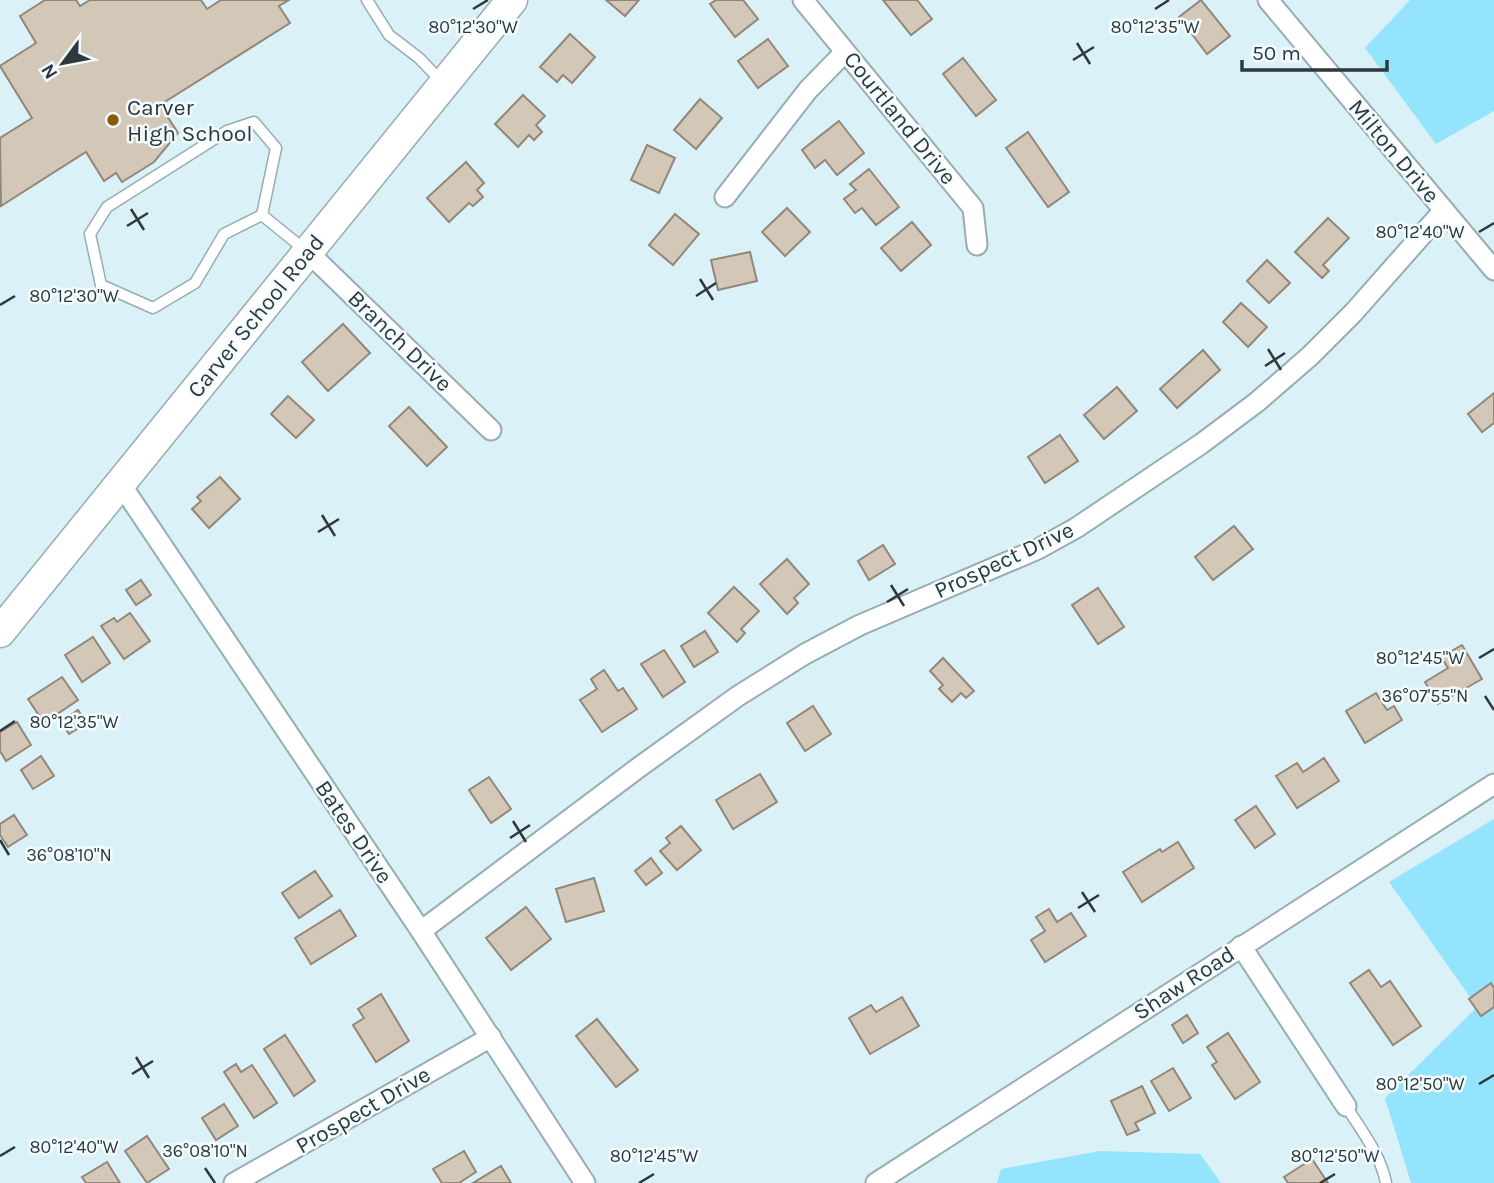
<svg xmlns="http://www.w3.org/2000/svg" width="1494" height="1183" font-family="Karla,sans-serif">
<style>
.green{fill:#93e4fc}
.building{fill:#d3c7b7;stroke:#928779;stroke-width:2}
.lines{fill:none;stroke-linecap:round;stroke-linejoin:round}
.service-casing{stroke:#97acb3;stroke-width:13}
.minor-casing{stroke:#97acb3;stroke-width:23}
.primary-casing{stroke:#97acb3;stroke-width:33}
.service{stroke:#fff;stroke-width:10}
.minor{stroke:#fff;stroke-width:19}
.primary{stroke:#fff;stroke-width:30}
.ticks{fill:none;stroke:#2f383a;stroke-width:2.5}
.poi-dot{fill:#8c5c03;stroke:#f3fcff;stroke-width:2.5}
.labels{text-anchor:middle;dominant-baseline:central;stroke-width:5;stroke-linejoin:round;paint-order:stroke}
.poi-label{font-size:23px;fill:#2f383a;stroke:#f3fcff;text-anchor:start}
.street-label{font-size:23px;fill:#2f383a;stroke:#f3fcff}
.ticks-label{font-size:18px;text-anchor:middle;fill:#2f383a;stroke:#f3fcff;stroke-width:5;stroke-linejoin:round;paint-order:stroke}
</style>
<rect width="100%" height="100%" fill="#dbf1f8"/>
<g class="green">
<polygon points="1410,0 1494,0 1494,111 1436,144 1365,48"/>
<polygon points="1494,819 1494,1183 1411,1183 1385,1098 1477,1007 1389,882"/>
<polygon points="1100,1151 1200,1154 1221,1183 997,1183 1001,1169"/>
</g>
<g class="building">
<polygon points="45,0 76,0 80,6 90,0 201,0 207,9 221,0 289,0 279,6 290,23 160,105 178,133 154,162 122,182 116,173 104,181 86,152 1,206 0,138 32,118 0,66 36,43 20,16"/>
<polygon points="606,0 639,0 625,16"/>
<polygon points="716,0 743,0 758,19 735,37 710,4"/>
<polygon points="883,0 917,0 932,19 911,35"/>
<polygon points="1201,0 1230,36 1207,54 1179,17"/>
<polygon points="570,34 595,57 572,83 563,75 557,82 540,67"/>
<polygon points="768,39 788,66 758,88 738,61"/>
<polygon points="963,58 996,100 976,116 943,74"/>
<polygon points="523,95 545,116 536,125 542,132 534,140 529,135 518,147 495,124"/>
<polygon points="700,99 722,118 696,149 674,130"/>
<polygon points="839,121 864,153 837,175 825,160 815,168 802,150"/>
<polygon points="1028,132 1069,192 1048,207 1006,148"/>
<polygon points="647,145 675,158 659,193 631,180"/>
<polygon points="466,162 484,183 477,190 483,197 473,206 469,203 449,222 427,198"/>
<polygon points="869,169 899,207 876,225 862,208 855,213 844,199 856,190 850,184"/>
<polygon points="787,208 810,232 785,256 762,232"/>
<polygon points="675,214 699,234 673,265 649,245"/>
<polygon points="1328,218 1349,238 1323,265 1329,271 1322,278 1295,252"/>
<polygon points="912,222 931,245 901,271 881,248"/>
<polygon points="750,252 757,281 718,290 711,260"/>
<polygon points="1267,260 1290,283 1269,303 1247,281"/>
<polygon points="1241,303 1267,327 1248,347 1223,322"/>
<polygon points="343,324 370,353 328,391 302,362"/>
<polygon points="1203,350 1220,370 1177,408 1160,389"/>
<polygon points="1117,387 1137,411 1104,439 1084,415"/>
<polygon points="1494,393 1494,423 1482,432 1468,414"/>
<polygon points="288,396 314,420 296,438 271,414"/>
<polygon points="409,407 447,447 427,466 389,426"/>
<polygon points="1060,435 1078,461 1045,483 1028,457"/>
<polygon points="220,477 240,499 209,528 192,509 201,501 197,497"/>
<polygon points="1234,526 1253,549 1213,580 1195,557"/>
<polygon points="883,545 895,564 869,580 858,561"/>
<polygon points="787,559 809,584 794,598 798,603 787,614 760,584"/>
<polygon points="141,580 151,595 136,605 126,590"/>
<polygon points="734,587 759,611 741,629 745,633 737,642 708,613"/>
<polygon points="1098,588 1124,627 1098,644 1072,605"/>
<polygon points="130,613 150,641 124,659 101,626 114,618 117,622"/>
<polygon points="705,631 718,652 694,667 681,646"/>
<polygon points="93,637 110,663 82,682 65,655"/>
<polygon points="1462,645 1482,679 1438,704 1425,682 1448,668 1441,657"/>
<polygon points="664,650 685,682 663,697 641,664"/>
<polygon points="943,658 974,691 966,698 961,693 952,702 939,689 943,685 930,671"/>
<polygon points="604,670 618,691 623,688 637,709 602,732 580,700 597,689 591,679"/>
<polygon points="62,677 78,700 44,723 28,699"/>
<polygon points="1376,693 1387,710 1394,706 1402,720 1365,743 1346,711"/>
<polygon points="813,706 831,734 805,751 787,723"/>
<polygon points="78,710 87,723 69,734 61,722"/>
<polygon points="17,722 31,745 6,761 0,751 0,732"/>
<polygon points="41,756 54,776 33,789 21,770"/>
<polygon points="1324,758 1339,781 1297,808 1276,776 1297,763 1303,772"/>
<polygon points="760,774 777,802 733,829 716,800"/>
<polygon points="489,777 511,809 491,823 469,790"/>
<polygon points="1256,806 1275,834 1255,848 1235,820"/>
<polygon points="14,815 27,835 8,847 0,835 0,824"/>
<polygon points="681,826 701,850 677,870 660,851 670,843 666,838"/>
<polygon points="1178,842 1194,868 1142,902 1123,872 1160,849 1162,852"/>
<polygon points="651,858 662,873 646,885 635,871"/>
<polygon points="315,871 332,896 299,918 282,893"/>
<polygon points="594,878 604,911 566,922 556,889"/>
<polygon points="526,907 551,939 511,970 486,938"/>
<polygon points="1049,909 1057,922 1071,913 1086,936 1045,962 1031,940 1045,931 1036,917"/>
<polygon points="340,910 356,936 311,964 295,938"/>
<polygon points="1369,970 1381,987 1390,981 1421,1026 1393,1045 1350,983"/>
<polygon points="1491,983 1494,988 1494,1007 1481,1016 1469,999"/>
<polygon points="381,994 409,1041 376,1062 353,1025 364,1018 358,1009"/>
<polygon points="902,997 919,1026 870,1054 849,1018 871,1005 876,1012"/>
<polygon points="1187,1015 1198,1033 1183,1043 1172,1025"/>
<polygon points="597,1019 638,1070 616,1087 576,1036"/>
<polygon points="1228,1033 1260,1082 1235,1099 1212,1065 1217,1062 1207,1047"/>
<polygon points="285,1035 315,1081 294,1096 264,1049"/>
<polygon points="236,1064 241,1072 252,1065 277,1103 254,1118 224,1072"/>
<polygon points="1173,1068 1191,1098 1169,1111 1151,1081"/>
<polygon points="1142,1086 1155,1113 1135,1123 1139,1130 1127,1135 1111,1101"/>
<polygon points="224,1104 238,1126 216,1140 202,1118"/>
<polygon points="147,1136 169,1169 147,1183 125,1151"/>
<polygon points="464,1151 476,1172 459,1183 442,1183 433,1169"/>
<polygon points="1312,1159 1328,1183 1288,1183 1284,1177"/>
<polygon points="107,1162 120,1183 86,1183 82,1177"/>
<polygon points="501,1166 511,1183 473,1183"/>
</g>
<g class="lines">
<defs>
<g id="service">
<polyline points="367,0 389,35 419,58 441,81"/>
<polygon points="254,122 276,148 262,215 224,234 195,283 153,308 101,285 90,234 107,207 227,131"/>
<polyline points="262,215 305,250"/>
<path d="M 1346,1106 C 1361,1130 1381,1155 1386,1183"/>
</g>
<g id="minor">
<polyline points="803,0 973,208 977,245"/>
<polyline points="1268,0 1494,270"/>
<polyline points="725,197 808,90 845,52"/>
<polyline points="308,252 491,430"/>
<polyline points="120,483 421,931 585,1183"/>
<polyline points="421,931 638,768 738,696 805,654 860,625 1038,549 1076,528 1201,444 1257,402 1310,356 1354,312 1444,210"/>
<polyline points="1241,946 1346,1106"/>
<polyline points="234,1183 491,1037"/>
<polyline points="876,1183 1494,784"/>
</g>
<polyline id="primary" points="0,632 512,0"/>
</defs>
<use href="#service" class="service-casing"/>
<use href="#minor" class="minor-casing"/>
<use href="#primary" class="primary-casing"/>
<use href="#service" class="service"/>
<use href="#minor" class="minor"/>
<use href="#primary" class="primary"/>
</g>
<path class="ticks" d="M 473,9 L 488,0M 1155,9 L 1169,0M 1077,43 L 1090,64M 1073,60 L 1094,47M 131,209 L 144,230M 127,226 L 148,213M 1479,232 L 1494,223M 700,279 L 713,300M 696,296 L 716,283M 0,305 L 15,296M 1268,349 L 1281,370M 1265,366 L 1285,353M 322,515 L 335,536M 318,532 L 339,519M 891,585 L 904,606M 887,602 L 908,589M 1479,658 L 1494,649M 1485,696 L 1494,710M 0,731 L 15,721M 513,821 L 526,842M 510,838 L 530,825M 0,840 L 9,855M 1082,892 L 1095,912M 1078,908 L 1099,895M 136,1057 L 149,1078M 132,1074 L 153,1061M 1479,1084 L 1494,1075M 0,1156 L 15,1147M 205,1168 L 215,1183M 639,1183 L 654,1174M 1320,1183 L 1335,1174"/>
<circle class="poi-dot" cx="113" cy="120" r="7"/>
<g class="labels">
<g class="poi-label">
<text x="127" y="107">Carver<tspan x="127" dy="26">High School</tspan></text>
</g>
<g class="street-label">
<text transform="translate(900 118) rotate(51)">Courtland Drive</text>
<text transform="translate(1394 151) rotate(50)">Milton Drive</text>
<text transform="translate(256 316) rotate(-51)">Carver School Road</text>
<text transform="translate(400 341) rotate(44)">Branch Drive</text>
<text transform="translate(1004 560) rotate(-25)">Prospect Drive</text>
<text transform="translate(354 832) rotate(56)">Bates Drive</text>
<text transform="translate(1184 983) rotate(-33)">Shaw Road</text>
<text transform="translate(363 1110) rotate(-30)">Prospect Drive</text>
</g>
</g>
<g class="ticks-label">
<text x="473" y="33">80°12'30"W</text>
<text x="1155" y="33">80°12'35"W</text>
<text x="1420" y="238">80°12'40"W</text>
<text x="74" y="302">80°12'30"W</text>
<text x="1420" y="664">80°12'45"W</text>
<text x="1425" y="702">36°07'55"N</text>
<text x="74" y="728">80°12'35"W</text>
<text x="69" y="861">36°08'10"N</text>
<text x="1420" y="1090">80°12'50"W</text>
<text x="74" y="1153">80°12'40"W</text>
<text x="205" y="1157">36°08'10"N</text>
<text x="654" y="1162">80°12'45"W</text>
<text x="1335" y="1162">80°12'50"W</text>
</g>
<g transform="translate(63 63) rotate(238)" stroke="#f3fcff" stroke-width="5" paint-order="stroke">
<path d="M0-5L12 26L0 18L-12 26Z" fill="#2f383a"/>
<text y="-10" font-size="19" font-weight="bold" text-anchor="middle" fill="#2f383a">N</text>
</g>
<path d="M1242 60v10h145v-10" fill="none" stroke="#2f383a" stroke-width="3.5"/>
<text x="1252" y="60" font-size="21" fill="#2f383a" stroke="#f3fcff" stroke-width="5" paint-order="stroke">50 m</text>
</svg>
